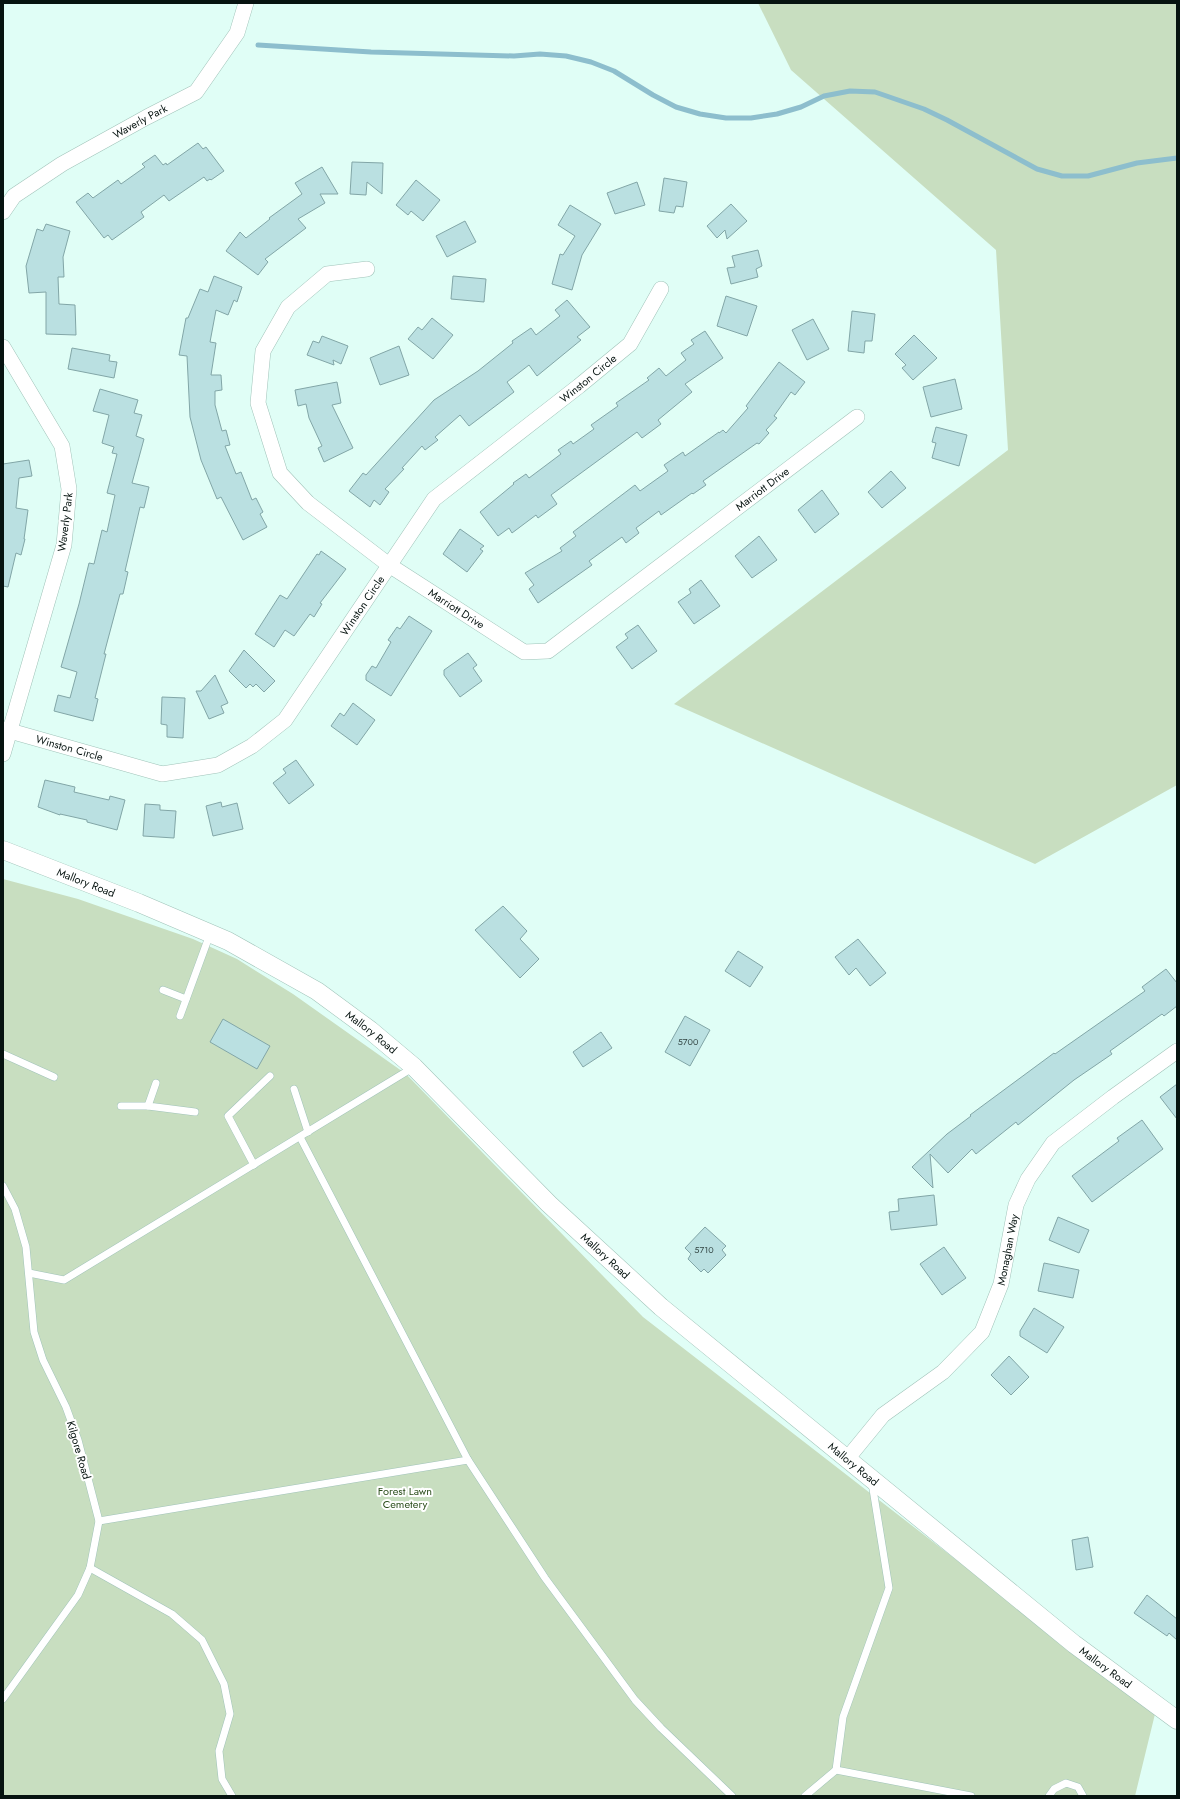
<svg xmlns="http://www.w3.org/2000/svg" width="1180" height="1799" font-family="Jost,sans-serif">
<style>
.green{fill:#c8dec0}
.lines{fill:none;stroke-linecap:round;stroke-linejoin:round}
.stream{stroke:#8dbecd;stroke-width:5}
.building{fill:#bae0e1;stroke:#82a6a7}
.service-casing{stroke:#a0c3b9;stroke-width:8}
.minor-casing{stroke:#a0c3b9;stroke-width:16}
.tertiary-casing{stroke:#a0c3b9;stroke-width:19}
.service{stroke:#fff;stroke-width:7}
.minor{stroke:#fff;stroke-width:15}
.tertiary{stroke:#fff;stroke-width:18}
.labels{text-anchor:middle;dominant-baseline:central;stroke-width:4;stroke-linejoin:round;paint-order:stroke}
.number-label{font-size:9px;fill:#334644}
.street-label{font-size:11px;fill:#061310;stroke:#fff}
.park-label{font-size:11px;fill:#2c4e1d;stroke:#fff}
</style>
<rect width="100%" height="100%" fill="#e0fef6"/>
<g class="green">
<polygon points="758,3 1177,3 1177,785 1035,864 674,704 1008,450 996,250 791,70"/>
<polygon points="3,879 78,899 193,939 237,959 293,994 406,1074 643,1317 1155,1714 1135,1796 3,1796"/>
</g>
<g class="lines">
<polyline class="stream" points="258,45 371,52 514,56 540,54 566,56 591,62 614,71 653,95 676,107 700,114 726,118 751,118 777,114 801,107 824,96 850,91 875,92 924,109 947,120 1037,169 1062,176 1088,176 1137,163 1177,158"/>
</g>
<g class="building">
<polygon points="198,143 203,149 206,147 224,171 211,180 210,179 207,181 204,177 169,201 164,195 141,212 144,217 112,240 108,235 104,238 76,202 88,193 93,198 118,180 121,184 145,167 142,164 155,155 163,165 166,163 167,165"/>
<polygon points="352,162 383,163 382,194 367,182 366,195 350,194"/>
<polygon points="322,167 338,194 320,194 325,203 298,219 306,228 265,259 268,262 258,275 226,251 240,232 246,238 270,219 269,218 302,194 295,183"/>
<polygon points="664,178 687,182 683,207 676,206 674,213 659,211"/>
<polygon points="416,180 440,200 423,221 411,211 408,215 396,205"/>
<polygon points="637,182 645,205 615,214 607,193"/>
<polygon points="731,204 747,221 727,239 725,230 717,238 707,226"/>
<polygon points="570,205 601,224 582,255 572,290 552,284 560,254 563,255 575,236 558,225"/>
<polygon points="465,221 476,242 447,257 436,236"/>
<polygon points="46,224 70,231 63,257 64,277 58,277 59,304 75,305 76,335 46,334 46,292 29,293 26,266 37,229 43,231"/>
<polygon points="758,250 762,266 756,269 758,277 731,284 727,268 735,267 732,256"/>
<polygon points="214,276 242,287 237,302 234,300 228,315 216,310 210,342 216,343 211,375 221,375 222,390 215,391 215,405 222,431 226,430 230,445 225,446 236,474 241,472 252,500 256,498 263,512 260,514 267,527 243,540 221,497 217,499 201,460 190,417 187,356 179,355 186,318 188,318 200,289 208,292"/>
<polygon points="453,276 486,279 484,302 451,299"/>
<polygon points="726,296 757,306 747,336 717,326"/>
<polygon points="567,300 590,327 577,337 581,340 537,376 529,365 507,382 514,392 469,426 460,415 435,437 438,440 425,450 422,446 402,468 404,469 385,489 389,492 380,505 374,500 370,507 349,491 363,473 366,475 434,400 478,371 513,343 512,341 531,328 536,335 560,316 555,310"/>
<polygon points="852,311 875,314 872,341 865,341 864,353 848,351"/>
<polygon points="432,318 453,335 433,359 408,339 418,327 422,330"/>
<polygon points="813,319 829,349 807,360 792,330"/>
<polygon points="705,331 723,358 685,384 692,392 658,420 661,424 642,438 637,432 551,495 557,504 538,518 536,515 512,533 509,528 498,536 480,512 514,484 513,483 526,474 529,478 561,454 558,450 571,441 573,444 594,429 591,425 618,406 616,403 649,380 647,378 659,368 666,376 686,360 681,353 694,344 691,340"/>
<polygon points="914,335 937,358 913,380 902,368 906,365 895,354"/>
<polygon points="322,336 348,346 341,364 333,360 334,365 307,355 313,341 319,343"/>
<polygon points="399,346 409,375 380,385 370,358"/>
<polygon points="72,348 110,355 109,361 117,362 114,378 68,369"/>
<polygon points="779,362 805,382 795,395 791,392 774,416 777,418 766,430 769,433 759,444 757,443 703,481 706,485 693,494 692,493 661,515 659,511 636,528 639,533 626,543 622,537 589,561 592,565 538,603 529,589 534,585 525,573 562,551 560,548 576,536 573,532 635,485 640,491 668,471 664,465 680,454 683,452 685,456 719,432 719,433 723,430 726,433 748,408 746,406"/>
<polygon points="955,379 962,409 931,417 923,387"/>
<polygon points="337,382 341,403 332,405 353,448 324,462 318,448 322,446 309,418 306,404 298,406 295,390"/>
<polygon points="100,389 138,400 134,413 142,415 136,436 144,439 132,483 149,487 144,508 140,507 125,571 128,572 123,594 120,594 104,654 106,654 95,698 98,699 93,721 54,711 58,695 70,698 77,672 61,667 79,604 89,563 94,564 102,530 107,532 115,495 107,493 117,454 112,453 114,447 102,443 109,415 93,411"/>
<polygon points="936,427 967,435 959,466 932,458 936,443 932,442"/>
<polygon points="29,460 32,476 19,478 16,508 28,510 24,539 25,539 21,555 16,553 8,587 3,586 3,464"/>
<polygon points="891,471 906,488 882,508 868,492"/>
<polygon points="822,490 839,514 815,533 798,510"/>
<polygon points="460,529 484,546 480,549 483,551 467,572 443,554"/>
<polygon points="759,536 777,560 752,578 735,556"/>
<polygon points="321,551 346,569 320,603 322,604 314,617 310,614 294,636 285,630 274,647 255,634 280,595 287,599 317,554 319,555"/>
<polygon points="701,580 720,606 694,624 678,602 691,593 689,589"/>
<polygon points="409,616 432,631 391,696 366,680 366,675 372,666 376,668 391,642 388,640 397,627 400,629"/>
<polygon points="638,625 657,651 632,669 616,647 628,638 625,634"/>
<polygon points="244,650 275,681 264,692 256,684 253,687 250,684 246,688 229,671"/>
<polygon points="468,653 477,665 473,668 482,681 460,697 444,675 444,670"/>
<polygon points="215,675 228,703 221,706 224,713 209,719 196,691 201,691"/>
<polygon points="162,697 185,698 183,738 167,737 167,725 161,724"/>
<polygon points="353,703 375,720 357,745 331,726 340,713 344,716"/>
<polygon points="296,760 314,785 289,804 273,783 286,773 283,769"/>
<polygon points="45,780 75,787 74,792 109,800 110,796 125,800 117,830 87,822 87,820 60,814 60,815 38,807"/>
<polygon points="221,802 222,807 237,803 243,829 213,836 206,806"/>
<polygon points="145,804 160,805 160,810 176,811 174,838 143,836"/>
<polygon points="503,906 527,931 520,939 539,959 520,978 475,930"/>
<polygon points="858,939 886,973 870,986 856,968 849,975 835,957"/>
<polygon points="738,951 763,967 750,987 725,971"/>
<polygon points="1166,969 1177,983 1177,1006 1164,1016 1162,1014 1110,1051 1112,1054 1074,1080 1018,1125 1016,1122 976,1154 972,1149 948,1173 930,1154 933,1188 912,1167 947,1134 971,1116 970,1115 1054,1053 1055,1054 1145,991 1142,987"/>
<polygon points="685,1016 710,1030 690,1066 665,1052"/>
<polygon points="223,1019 270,1046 257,1069 210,1042"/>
<polygon points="601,1032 612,1048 583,1067 573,1052"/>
<polygon points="1177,1084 1177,1119 1160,1097"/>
<polygon points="1142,1120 1163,1149 1092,1202 1072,1176 1119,1141 1117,1138"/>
<polygon points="934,1195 937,1225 891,1230 889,1212 899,1211 898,1199"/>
<polygon points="1058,1217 1089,1230 1079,1253 1049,1240"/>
<polygon points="705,1227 726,1246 722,1250 726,1255 708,1273 704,1269 701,1272 688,1259 691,1254 685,1248"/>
<polygon points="944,1247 966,1278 942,1295 920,1264"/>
<polygon points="1044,1263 1079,1270 1073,1298 1038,1291"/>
<polygon points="1034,1308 1064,1327 1047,1353 1020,1336 1020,1331"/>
<polygon points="1009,1356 1029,1377 1011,1395 991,1375"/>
<polygon points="1088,1537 1093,1567 1076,1570 1072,1540"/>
<polygon points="1147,1595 1177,1619 1177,1640 1169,1633 1167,1636 1134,1613"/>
</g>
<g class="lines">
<defs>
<g id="service">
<polyline points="163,990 186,999"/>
<polyline points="180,1016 210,934"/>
<polyline points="3,1054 54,1077"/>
<polyline points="156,1083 148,1106 195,1112"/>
<polyline points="294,1089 308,1132"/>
<polyline points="121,1106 148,1106"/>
<polyline points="300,1137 468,1460 545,1578 635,1700 661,1728 732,1796"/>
<polyline points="254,1165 228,1116 270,1076"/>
<polyline points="3,1186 15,1209 26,1247 34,1332 43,1360 66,1407 78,1440 99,1521 90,1568 78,1595 3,1699"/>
<polyline points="29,1273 64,1280 414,1067"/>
<polyline points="872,1483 889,1588 843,1717 836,1770 971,1796"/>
<polyline points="99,1521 468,1460"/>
<polyline points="90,1568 172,1614 202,1640 224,1684 230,1714 219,1751 222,1779 232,1796"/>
<polyline points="805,1796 836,1770"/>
<polyline points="1049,1796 1054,1789 1066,1783 1078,1787 1083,1796"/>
</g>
<g id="minor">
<path id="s1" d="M 3,212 L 14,196 L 62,164 L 147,117 L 196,92 L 237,33 L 246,3"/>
<path id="s2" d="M 367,269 L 327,274 L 288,307 L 263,351 L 258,403 L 280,473 L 308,503 L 389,565 L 524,652 L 548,651 L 857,417"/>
<polyline points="3,347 62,446 69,489 64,545 3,754"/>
<path id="s3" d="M 3,729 L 162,774 L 218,765 L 252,746 L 285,720 L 434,499 L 579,386 L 630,344 L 661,289"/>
<path id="s4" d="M 847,1459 L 883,1415 L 943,1372 L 982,1332 L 1001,1284 L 1016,1205 L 1028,1179 L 1053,1143 L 1113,1097 L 1177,1051"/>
</g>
<g id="tertiary">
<path id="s5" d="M 3,850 L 139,903 L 228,941 L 317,991 L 370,1030 L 414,1067 L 549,1204 L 661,1307 L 1074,1644 L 1177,1720"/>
</g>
</defs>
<use href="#service" class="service-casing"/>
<use href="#minor" class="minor-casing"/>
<use href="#tertiary" class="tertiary-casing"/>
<use href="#service" class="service"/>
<use href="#minor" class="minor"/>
<use href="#tertiary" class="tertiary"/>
</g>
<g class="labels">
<g class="number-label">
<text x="688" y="1041">5700</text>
<text x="704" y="1249">5710</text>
</g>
<g class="street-label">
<text stroke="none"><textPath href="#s1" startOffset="166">Waverly Park</textPath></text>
<text stroke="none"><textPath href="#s3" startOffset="765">Winston Circle</textPath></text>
<text stroke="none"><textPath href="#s2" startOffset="864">Marriott Drive</textPath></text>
<text transform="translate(65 522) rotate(-83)">Waverly Park</text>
<text stroke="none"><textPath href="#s3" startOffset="441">Winston Circle</textPath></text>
<text stroke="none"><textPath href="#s2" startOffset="491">Marriott Drive</textPath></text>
<text stroke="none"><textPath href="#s3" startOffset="69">Winston Circle</textPath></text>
<text stroke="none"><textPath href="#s5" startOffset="89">Mallory Road</textPath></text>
<text stroke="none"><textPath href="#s5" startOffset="413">Mallory Road</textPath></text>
<text stroke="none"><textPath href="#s4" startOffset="273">Monaghan Way</textPath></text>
<text stroke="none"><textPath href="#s5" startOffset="737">Mallory Road</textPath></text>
<text transform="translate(79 1450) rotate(74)">Kilgore Road</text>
<text stroke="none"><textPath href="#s5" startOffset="1061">Mallory Road</textPath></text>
<text stroke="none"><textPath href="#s5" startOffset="1385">Mallory Road</textPath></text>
</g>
<g class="park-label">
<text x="405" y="1491">Forest Lawn<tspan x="405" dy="13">Cemetery</tspan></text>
</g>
</g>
<rect width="1180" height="1799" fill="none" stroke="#061310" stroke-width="8"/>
</svg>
